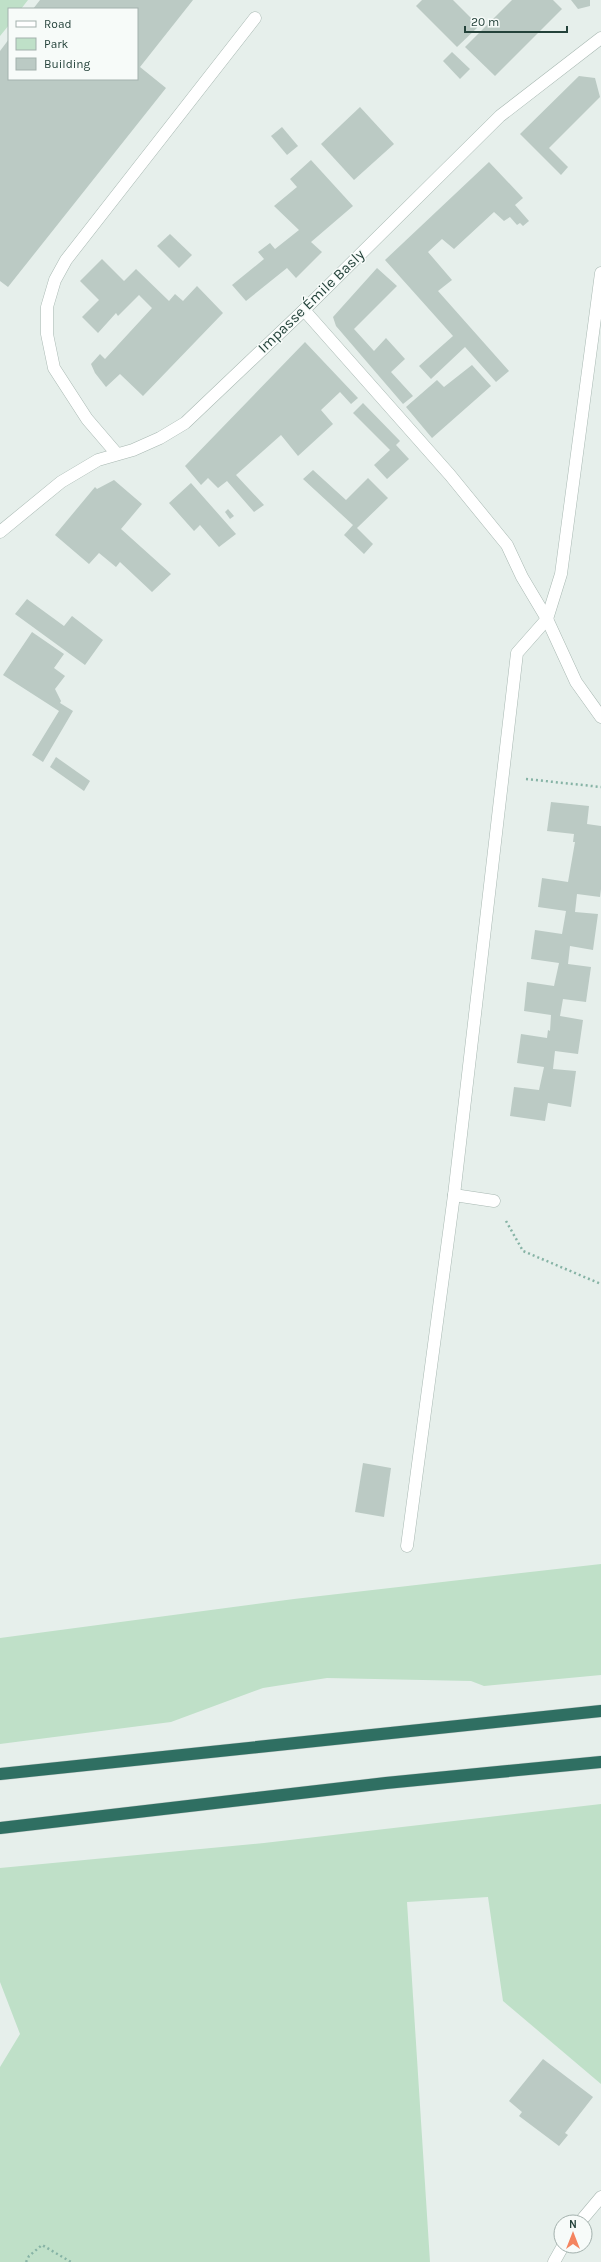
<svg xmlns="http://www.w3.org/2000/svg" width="601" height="2262" font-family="Karla,sans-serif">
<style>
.green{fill:#bfe0c8}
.building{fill:#bbcac4}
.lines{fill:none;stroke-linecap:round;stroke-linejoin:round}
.lane-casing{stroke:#a8b8b2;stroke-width:13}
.street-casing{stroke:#a8b8b2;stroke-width:13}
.highway-casing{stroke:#c2cac8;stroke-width:13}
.path{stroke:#86b3a5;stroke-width:2.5;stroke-dasharray:2 3;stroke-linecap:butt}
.lane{stroke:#fff;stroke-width:12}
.street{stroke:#fff;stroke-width:12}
.highway{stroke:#2f6f62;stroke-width:12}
.labels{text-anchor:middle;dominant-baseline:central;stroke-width:3;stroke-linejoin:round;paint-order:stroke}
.street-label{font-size:15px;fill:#24423a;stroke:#f7fbf9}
</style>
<rect width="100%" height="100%" fill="#e6efeb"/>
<g class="green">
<polygon points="0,0 28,0 21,9 9,9 9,25 0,36"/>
<polygon points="601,1564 601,1675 484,1686 471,1681 327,1678 263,1688 171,1722 0,1744 0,1638 294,1599"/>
<polygon points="601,1804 601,2084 503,2001 488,1897 407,1902 430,2262 0,2262 0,2067 20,2034 0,1982 0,1868 264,1843"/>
</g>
<g class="building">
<polygon points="40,0 193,0 140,67 166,88 8,287 0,281 0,51 9,39 9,79 137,79 137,9 33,9"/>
<polygon points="422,0 453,0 479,26 457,47 416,6"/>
<polygon points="512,0 553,0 562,9 495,76 465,47"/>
<polygon points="571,0 590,0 590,6 578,9"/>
<polygon points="452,52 470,69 460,79 443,61"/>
<polygon points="579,76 595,78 600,97 549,148 568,167 561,175 520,134"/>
<polygon points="360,107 394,144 354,180 321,144"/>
<polygon points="282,127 298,146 287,155 271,136"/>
<polygon points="311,160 353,206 311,242 322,252 296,278 287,268 246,301 232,285 264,259 258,252 270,243 275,249 299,230 274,206 297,187 290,179"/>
<polygon points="489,162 523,198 515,205 529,221 523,226 520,223 517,225 510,217 504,221 494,212 454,249 442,239 428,252 452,280 438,291 509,371 496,382 465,347 431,379 419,366 453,336 385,260"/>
<polygon points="170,234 192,255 179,268 157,246"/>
<polygon points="102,259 124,281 136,269 169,301 175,294 183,301 197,286 223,313 143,396 120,374 106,387 95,373 91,364 100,354 105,359 152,308 139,295 118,316 116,313 98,333 82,317 99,300 80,281"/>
<polygon points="377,268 397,286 354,329 374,351 386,338 405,359 391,372 413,396 403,404 336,326 333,317"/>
<polygon points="305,342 358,398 351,404 340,392 321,410 333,424 298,456 281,435 236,475 264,505 254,512 227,481 218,488 208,478 201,485 185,466"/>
<polygon points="472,365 491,386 432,438 406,407 437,380 444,387"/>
<polygon points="363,403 400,441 396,445 409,459 387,479 374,465 390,450 353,413"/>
<polygon points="313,470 346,500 368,478 388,498 357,528 373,544 364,554 344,535 353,525 303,479"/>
<polygon points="114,480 142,504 121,529 171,574 152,592 120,562 116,567 99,553 89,564 55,535 95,487 97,489"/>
<polygon points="191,483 236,534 219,547 200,525 194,531 169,503"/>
<polygon points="228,509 234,516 230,519 225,512"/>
<polygon points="27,599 64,626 72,616 103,640 85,665 15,614"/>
<polygon points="32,632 64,654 54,668 65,676 55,689 61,701 60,703 73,711 43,762 32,755 59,711 3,675"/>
<polygon points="56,757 90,781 84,791 50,767"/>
<polygon points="551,802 589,806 587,824 601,826 601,889 600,897 577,894 575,912 598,914 593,950 570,946 568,964 591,967 586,1002 563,999 560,1016 583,1020 578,1054 555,1051 553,1069 576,1071 571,1107 548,1103 545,1121 510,1116 514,1087 539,1090 544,1067 517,1063 521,1034 547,1038 548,1030 550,1031 551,1015 524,1011 527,982 554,986 559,963 531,959 535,930 562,934 566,911 538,907 542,878 568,882 575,842 573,842 574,834 547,831"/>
<polygon points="363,1463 391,1468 384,1517 355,1512"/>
<polygon points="543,2059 593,2097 565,2133 568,2135 559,2146 519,2116 522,2112 509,2101"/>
</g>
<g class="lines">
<defs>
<polyline id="lane" points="117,454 87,419 54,368 47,334 47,307 55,280 66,260 255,18"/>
<g id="street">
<polyline points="304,310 450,475 507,545 522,577 547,619 576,682 601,717"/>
<polyline points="0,532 61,482 98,460 133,450 160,438 185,423 304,310 500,116 601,38"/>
<polyline points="454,1195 494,1201"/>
<polyline points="407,1546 454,1195 517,653 547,619 561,574 601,273"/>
<polyline points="580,2222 601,2197"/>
<polyline points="554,2262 563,2246"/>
</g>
<g id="highway">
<polyline points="0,1774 601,1711"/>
<polyline points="0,1828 386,1783 601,1762"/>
</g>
</defs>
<use href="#lane" class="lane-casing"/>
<use href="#street" class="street-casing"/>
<use href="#highway" class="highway-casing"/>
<g class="path">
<polyline points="526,779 601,787"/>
<polyline points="506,1221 523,1251 601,1284"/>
<polyline points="26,2262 29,2256 42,2245 71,2262"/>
</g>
<use href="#lane" class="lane"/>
<use href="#street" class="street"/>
<use href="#highway" class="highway"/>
</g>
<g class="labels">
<g class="street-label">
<text transform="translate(311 301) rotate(-44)">Impasse Émile Basly</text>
</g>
</g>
<rect x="8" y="8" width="130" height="72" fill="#f7fbf9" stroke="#a3b1ad"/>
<rect x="16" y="21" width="20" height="6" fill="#ffffff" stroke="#a3b1ad"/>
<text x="44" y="28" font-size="12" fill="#24423a">Road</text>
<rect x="16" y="38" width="20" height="12" fill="#bfe0c8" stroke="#a3b1ad"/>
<text x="44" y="48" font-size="12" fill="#24423a">Park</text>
<rect x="16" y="58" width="20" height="12" fill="#bbcac4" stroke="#a3b1ad"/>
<text x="44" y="68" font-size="12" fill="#24423a">Building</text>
<g transform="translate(573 2234)"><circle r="19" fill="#f7fbf9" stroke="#a3b1ad"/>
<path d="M0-3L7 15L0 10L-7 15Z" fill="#f4845f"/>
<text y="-6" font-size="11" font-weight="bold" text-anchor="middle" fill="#24423a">N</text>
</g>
<path d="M465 26v6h102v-6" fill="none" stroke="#24423a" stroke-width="2"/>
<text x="471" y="26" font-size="12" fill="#24423a" stroke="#f7fbf9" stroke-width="3" paint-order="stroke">20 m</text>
</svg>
